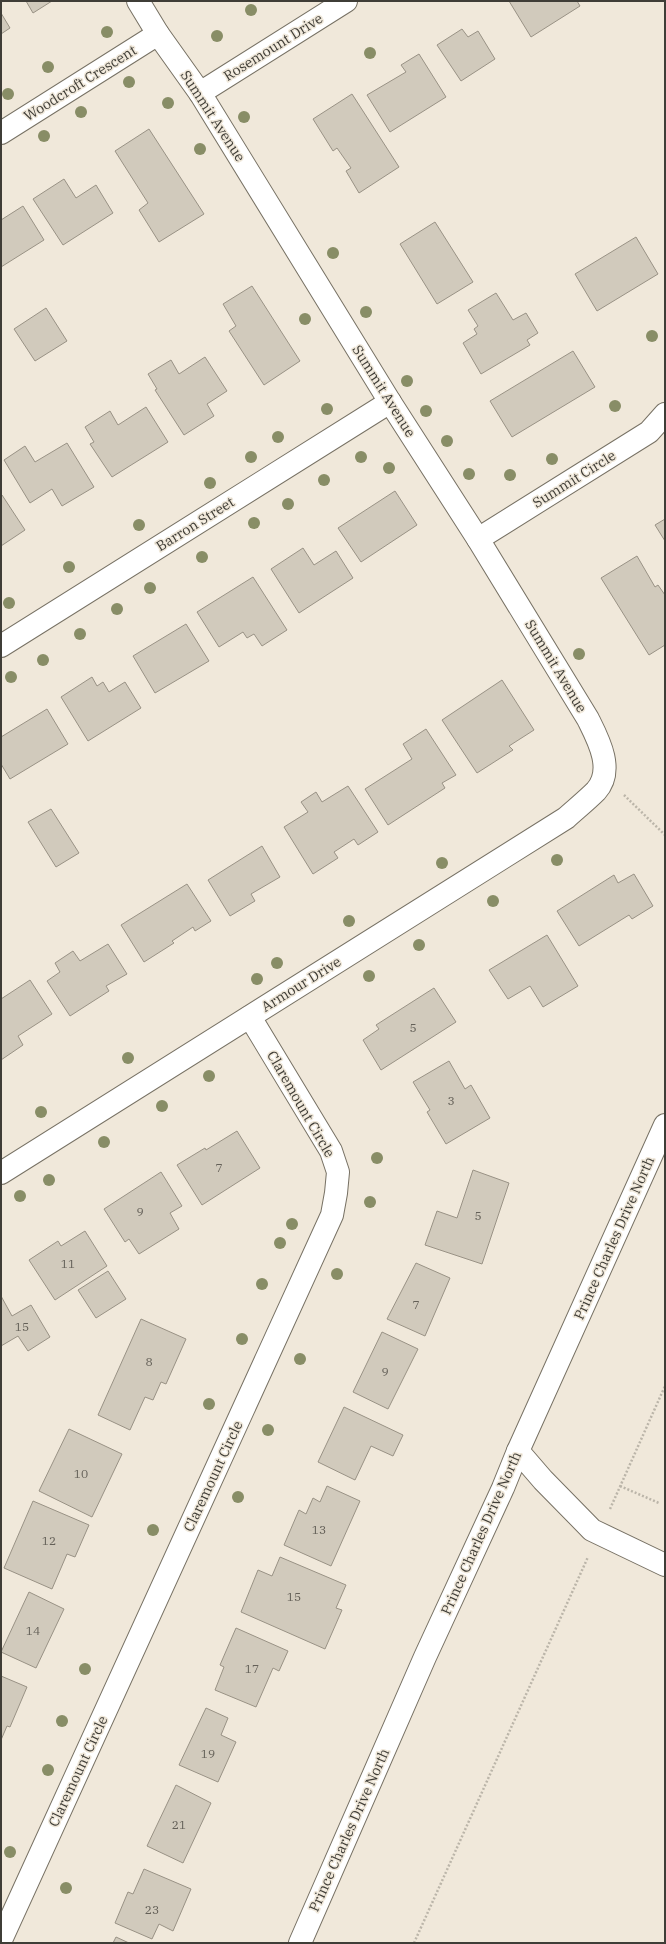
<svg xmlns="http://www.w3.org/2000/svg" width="666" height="1944" font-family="'IBM Plex Serif',serif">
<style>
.building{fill:#d1cabc;stroke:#999285}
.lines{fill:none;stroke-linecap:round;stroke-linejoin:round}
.minor-casing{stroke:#777164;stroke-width:24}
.major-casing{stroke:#777164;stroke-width:24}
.path{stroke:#bbb5a9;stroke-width:2.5;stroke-dasharray:2 2;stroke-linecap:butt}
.minor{stroke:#fff;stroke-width:22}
.major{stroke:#fff;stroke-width:22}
.tree{fill:#888d66}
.labels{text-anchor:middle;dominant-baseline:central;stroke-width:3;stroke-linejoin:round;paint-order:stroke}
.number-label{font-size:12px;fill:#646058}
.street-label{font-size:14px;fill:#3f3d37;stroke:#f0e8da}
</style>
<rect width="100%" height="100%" fill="#f0e8da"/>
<g class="building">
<polygon points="26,1 52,1 33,13"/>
<polygon points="509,1 577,1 580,6 531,37"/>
<polygon points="1,13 10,28 1,34"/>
<polygon points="462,29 468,37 478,31 495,59 461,81 437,45"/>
<polygon points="419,54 446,97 390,132 367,95 406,72 401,65"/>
<polygon points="352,94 399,167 359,193 346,171 351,168 337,148 333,151 313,119"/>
<polygon points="149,129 204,214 159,242 139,210 148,203 115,151"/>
<polygon points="64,179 76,198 96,185 113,213 63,245 33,199"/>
<polygon points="23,206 44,240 1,267 1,220"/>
<polygon points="435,222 473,282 437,304 400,244"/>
<polygon points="636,237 658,274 597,311 575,274"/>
<polygon points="252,286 300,361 264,385 229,331 236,326 223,304"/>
<polygon points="496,293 513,320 526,313 538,333 527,340 530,345 481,374 463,343 477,334 474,329 478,326 468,310"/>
<polygon points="46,308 67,341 35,361 14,329"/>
<polygon points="573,351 595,387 512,437 490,401"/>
<polygon points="205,357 227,391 207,404 214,416 184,435 155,390 157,389 148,374 171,360 179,374"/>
<polygon points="146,407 168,442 112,477 90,444 94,442 85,427 110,411 118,425"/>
<polygon points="67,443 94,487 62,506 52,489 30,503 4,460 25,446 35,462"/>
<polygon points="395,491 417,525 361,562 338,528"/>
<polygon points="2,495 25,530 1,546 1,496"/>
<polygon points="665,519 665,541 655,525"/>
<polygon points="303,548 314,565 336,551 353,578 299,613 271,569"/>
<polygon points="637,556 655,587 658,585 665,595 665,645 649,655 601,578"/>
<polygon points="253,577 287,630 262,646 254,634 247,638 243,632 219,647 197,612"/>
<polygon points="186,624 209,661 155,693 133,656"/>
<polygon points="92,677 97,686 103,682 109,692 125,682 141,708 88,741 61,697"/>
<polygon points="502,680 534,730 509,746 513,750 477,773 442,720"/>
<polygon points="47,709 68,744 10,779 1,764 1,737"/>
<polygon points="426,729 456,775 442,783 445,788 388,825 365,789 412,759 403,744"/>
<polygon points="348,786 378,832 358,845 354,839 334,852 338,858 313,874 284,827 308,812 301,802 316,792 322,802"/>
<polygon points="51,809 79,853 56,867 28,822"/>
<polygon points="262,846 280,877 251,894 255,901 230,916 208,880"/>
<polygon points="634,874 653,906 632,919 629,915 579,946 557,911 614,875 618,883"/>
<polygon points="187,884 211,921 195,931 193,927 172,941 174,943 144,962 121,925"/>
<polygon points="547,935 578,986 543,1007 530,986 508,999 489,970"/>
<polygon points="108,944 127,974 106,986 109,991 70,1016 47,981 60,972 55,963 73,951 80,961"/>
<polygon points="30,980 52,1014 18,1036 23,1045 1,1060 1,999"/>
<polygon points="434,988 456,1022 381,1070 363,1040 379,1029 376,1025"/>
<polygon points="449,1061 465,1089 471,1085 490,1118 446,1144 427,1112 430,1110 413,1082"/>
<polygon points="237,1131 260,1168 202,1205 177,1165 205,1148 206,1150"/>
<polygon points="473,1170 509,1183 482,1264 425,1245 437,1211 457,1218"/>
<polygon points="161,1172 182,1206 170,1213 179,1229 139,1254 129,1239 125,1242 104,1209"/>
<polygon points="85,1231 107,1266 55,1300 29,1260 58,1241 61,1246"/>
<polygon points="416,1263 450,1278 425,1336 387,1319"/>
<polygon points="108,1271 126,1299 96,1318 78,1290"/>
<polygon points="1,1296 12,1316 31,1305 50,1337 28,1351 18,1336 1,1346"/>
<polygon points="141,1319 186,1339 166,1384 161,1382 153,1400 145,1397 130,1430 98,1415"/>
<polygon points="382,1332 418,1349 388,1409 353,1392"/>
<polygon points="344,1407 403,1435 393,1456 371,1446 355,1480 318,1462"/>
<polygon points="69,1429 122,1454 92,1517 39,1491"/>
<polygon points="327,1486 360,1501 331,1566 284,1545 299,1510 306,1514 313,1498 320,1502"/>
<polygon points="33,1501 89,1525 75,1557 67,1554 52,1589 4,1568"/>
<polygon points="280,1557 346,1585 336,1608 342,1610 325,1649 241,1612 258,1570 272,1576"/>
<polygon points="29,1592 64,1609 36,1668 1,1652"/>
<polygon points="236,1628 288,1651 279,1671 273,1668 256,1707 215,1690 224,1667 220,1665"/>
<polygon points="1,1676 27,1687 10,1727 7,1726 1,1740"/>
<polygon points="206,1708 228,1718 221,1735 236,1742 218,1782 179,1765"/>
<polygon points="176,1785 211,1803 183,1863 147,1846"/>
<polygon points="144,1869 191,1889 173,1931 159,1924 152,1939 115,1923 128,1892 133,1894"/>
<polygon points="116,1937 129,1943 113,1943"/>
</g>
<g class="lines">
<defs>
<g id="minor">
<polyline points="200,93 346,1"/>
<polyline points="1,133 158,34"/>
<polyline points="478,539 649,432 665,414"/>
<polyline points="1,646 390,402"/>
<path d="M 1,1173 L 566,818 C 576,809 587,800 596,791 C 615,770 598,739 588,719 L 478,539 L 390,402 L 200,93 L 158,34 L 138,1"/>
<polyline points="518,1451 543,1480 592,1530 665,1565"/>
<polyline points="1,1940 332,1215 336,1193 338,1172 331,1151 250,1017"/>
</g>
<polyline id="major" points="300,1943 425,1657 503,1488 518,1451 665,1125"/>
</defs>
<use href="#minor" class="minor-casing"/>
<use href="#major" class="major-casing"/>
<g class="path">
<polyline points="624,795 665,835"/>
<polyline points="620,1486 659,1503"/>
<polyline points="610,1509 665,1386"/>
<polyline points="414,1943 588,1557"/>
</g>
<use href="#minor" class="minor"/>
<use href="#major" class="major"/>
</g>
<g class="tree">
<circle cx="251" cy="10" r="6"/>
<circle cx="107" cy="32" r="6"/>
<circle cx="217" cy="36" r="6"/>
<circle cx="370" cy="53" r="6"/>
<circle cx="48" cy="67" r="6"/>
<circle cx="129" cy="82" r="6"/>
<circle cx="8" cy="94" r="6"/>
<circle cx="168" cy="103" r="6"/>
<circle cx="81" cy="112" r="6"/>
<circle cx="244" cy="117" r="6"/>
<circle cx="44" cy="136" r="6"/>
<circle cx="200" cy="149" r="6"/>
<circle cx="333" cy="253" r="6"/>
<circle cx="366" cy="312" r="6"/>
<circle cx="305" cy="319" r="6"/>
<circle cx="652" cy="336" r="6"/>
<circle cx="407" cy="381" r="6"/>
<circle cx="615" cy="406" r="6"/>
<circle cx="327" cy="409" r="6"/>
<circle cx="426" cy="411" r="6"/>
<circle cx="278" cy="437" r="6"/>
<circle cx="447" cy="441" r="6"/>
<circle cx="251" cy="457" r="6"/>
<circle cx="361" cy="457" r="6"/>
<circle cx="552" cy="459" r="6"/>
<circle cx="389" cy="468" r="6"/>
<circle cx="469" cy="474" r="6"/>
<circle cx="510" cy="475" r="6"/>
<circle cx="324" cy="480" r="6"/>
<circle cx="210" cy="483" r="6"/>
<circle cx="288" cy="504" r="6"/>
<circle cx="254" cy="523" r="6"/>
<circle cx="139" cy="525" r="6"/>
<circle cx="202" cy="557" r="6"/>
<circle cx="69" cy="567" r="6"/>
<circle cx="150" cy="588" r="6"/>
<circle cx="9" cy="603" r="6"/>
<circle cx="117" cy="609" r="6"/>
<circle cx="80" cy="634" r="6"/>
<circle cx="579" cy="654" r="6"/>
<circle cx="43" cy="660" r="6"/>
<circle cx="11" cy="677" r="6"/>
<circle cx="557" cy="860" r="6"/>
<circle cx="442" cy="863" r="6"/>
<circle cx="493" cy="901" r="6"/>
<circle cx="349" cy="921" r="6"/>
<circle cx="419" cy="945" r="6"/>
<circle cx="277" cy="963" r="6"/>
<circle cx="369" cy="976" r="6"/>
<circle cx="257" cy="979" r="6"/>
<circle cx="128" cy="1058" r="6"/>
<circle cx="209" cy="1076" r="6"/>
<circle cx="162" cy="1106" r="6"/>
<circle cx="41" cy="1112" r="6"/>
<circle cx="104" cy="1142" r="6"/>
<circle cx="377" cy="1158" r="6"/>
<circle cx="49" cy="1180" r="6"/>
<circle cx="20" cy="1196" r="6"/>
<circle cx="370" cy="1202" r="6"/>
<circle cx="292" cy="1224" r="6"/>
<circle cx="280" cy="1243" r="6"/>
<circle cx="337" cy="1274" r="6"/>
<circle cx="262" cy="1284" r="6"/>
<circle cx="242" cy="1339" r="6"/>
<circle cx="300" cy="1359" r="6"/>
<circle cx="209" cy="1404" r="6"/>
<circle cx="268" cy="1430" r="6"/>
<circle cx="238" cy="1497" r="6"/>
<circle cx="153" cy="1530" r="6"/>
<circle cx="85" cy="1669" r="6"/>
<circle cx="62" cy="1721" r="6"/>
<circle cx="48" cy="1770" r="6"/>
<circle cx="10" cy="1852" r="6"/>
<circle cx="66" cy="1888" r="6"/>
</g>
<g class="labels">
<g class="number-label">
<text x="413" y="1027">5</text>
<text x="451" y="1100">3</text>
<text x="219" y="1167">7</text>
<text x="140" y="1211">9</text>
<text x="478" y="1215">5</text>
<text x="68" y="1263">11</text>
<text x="416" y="1304">7</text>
<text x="22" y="1326">15</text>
<text x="149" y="1361">8</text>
<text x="385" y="1371">9</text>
<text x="81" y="1473">10</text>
<text x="319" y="1529">13</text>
<text x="49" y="1540">12</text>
<text x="294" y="1596">15</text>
<text x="33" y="1630">14</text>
<text x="252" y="1668">17</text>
<text x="208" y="1753">19</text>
<text x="179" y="1824">21</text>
<text x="152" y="1909">23</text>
</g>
<g class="street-label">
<text transform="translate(273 47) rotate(-32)">Rosemount Drive</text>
<text transform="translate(80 83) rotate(-32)">Woodcroft Crescent</text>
<text transform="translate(213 116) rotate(57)">Summit Avenue</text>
<text transform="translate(384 391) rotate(58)">Summit Avenue</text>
<text transform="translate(574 479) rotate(-32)">Summit Circle</text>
<text transform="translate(195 524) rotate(-32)">Barron Street</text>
<text transform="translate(556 666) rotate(59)">Summit Avenue</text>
<text transform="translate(301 984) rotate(-32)">Armour Drive</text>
<text transform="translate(301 1104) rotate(60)">Claremount Circle</text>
<text transform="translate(614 1238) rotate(-66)">Prince Charles Drive North</text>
<text transform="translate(213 1476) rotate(-65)">Claremount Circle</text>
<text transform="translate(481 1533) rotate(-66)">Prince Charles Drive North</text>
<text transform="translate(78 1771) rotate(-65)">Claremount Circle</text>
<text transform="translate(349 1830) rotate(-66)">Prince Charles Drive North</text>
</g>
</g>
<rect width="666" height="1944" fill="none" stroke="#3f3d37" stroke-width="4"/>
</svg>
